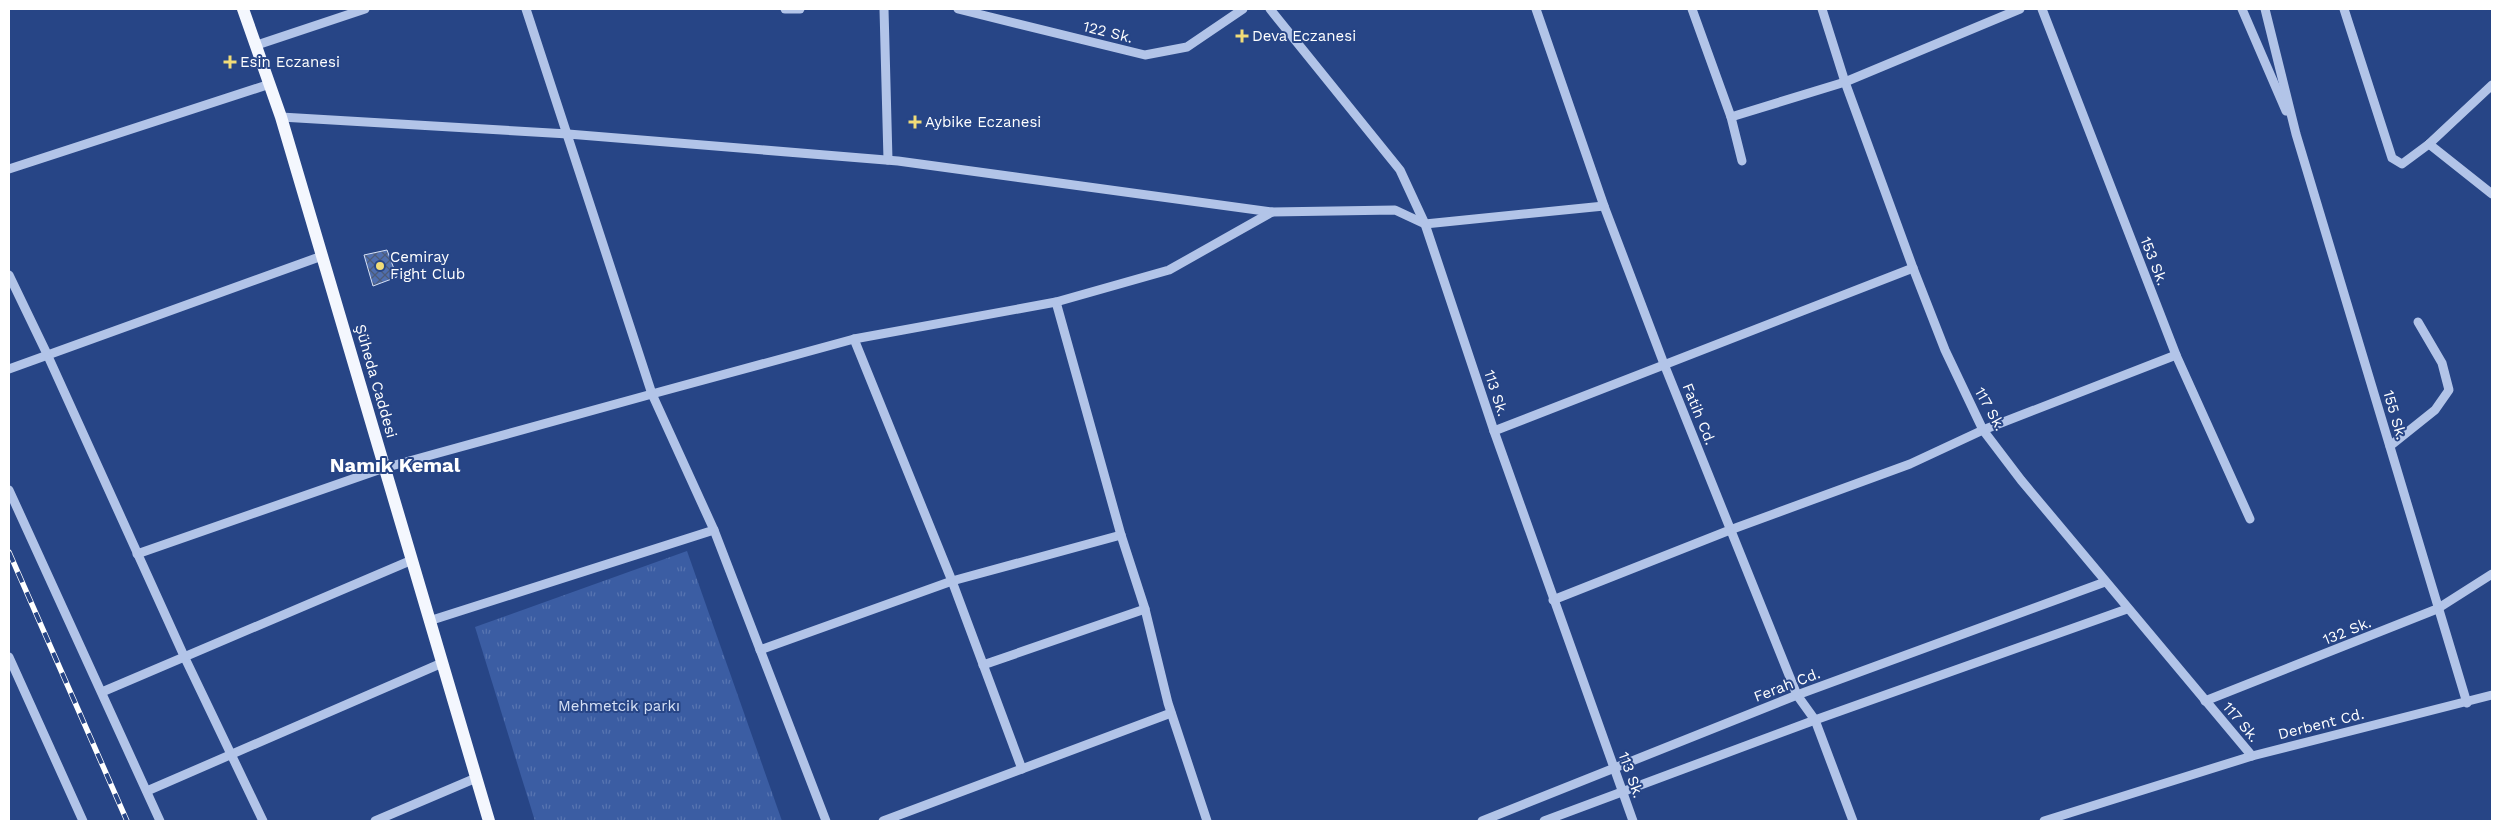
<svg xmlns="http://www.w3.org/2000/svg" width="2501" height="830" font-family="'Work Sans',sans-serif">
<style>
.grass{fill:url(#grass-tufts)}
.building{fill:url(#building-cross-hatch);stroke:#d6e1f6}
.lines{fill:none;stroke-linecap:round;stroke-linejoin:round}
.minor{stroke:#b2c4e8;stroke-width:9}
.major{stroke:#f4f7fe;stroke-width:12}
.rail-casing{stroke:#fff;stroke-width:5.5}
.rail{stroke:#274586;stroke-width:4;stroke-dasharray:11;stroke-linecap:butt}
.poi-dot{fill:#f1dc78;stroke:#274586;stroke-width:2}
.labels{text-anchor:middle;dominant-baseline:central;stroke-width:4;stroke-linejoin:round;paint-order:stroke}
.street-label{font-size:15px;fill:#fff;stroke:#274586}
.poi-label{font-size:15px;fill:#fff;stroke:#274586;text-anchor:start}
.park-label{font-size:15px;fill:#d6e1f6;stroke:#274586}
.district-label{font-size:20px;font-weight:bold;fill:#fff;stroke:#274586}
</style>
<defs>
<pattern id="grass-tufts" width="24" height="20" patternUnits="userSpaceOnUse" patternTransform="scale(1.25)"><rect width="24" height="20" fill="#3b5da3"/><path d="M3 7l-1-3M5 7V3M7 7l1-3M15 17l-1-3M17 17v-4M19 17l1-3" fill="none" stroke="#5875b1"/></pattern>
<pattern id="building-cross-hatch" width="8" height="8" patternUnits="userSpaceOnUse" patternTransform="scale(1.25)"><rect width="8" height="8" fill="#4f6eae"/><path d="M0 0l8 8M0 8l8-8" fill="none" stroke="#4d5b78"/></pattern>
</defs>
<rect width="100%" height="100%" fill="#274586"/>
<polygon class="grass" points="687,551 782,821 535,821 475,627"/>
<polygon class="building" points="387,250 397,277 373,286 364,255"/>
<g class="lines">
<g class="minor">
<polyline points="526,9 652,394 714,530 826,821"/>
<polyline points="785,9 800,9"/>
<polyline points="884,9 888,160"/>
<polyline points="958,9 1145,55 1187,47 1243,9"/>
<polyline points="1270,9 1400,170 1425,224 1494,431 1633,821"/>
<polyline points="1536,9 1604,206 1664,364 1797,695 1815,720 1853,821"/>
<polyline points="1692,9 1731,117 1742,161"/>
<polyline points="1822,9 1845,82 1913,268 1945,350 1983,430 2021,480 2252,756"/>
<polyline points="2042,9 2176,355 2250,519"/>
<polyline points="2242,9 2286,111"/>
<polyline points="2265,9 2296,134 2467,703"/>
<polyline points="2344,9 2392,158 2402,164 2429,144 2492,85"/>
<polyline points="257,45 365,9"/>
<polyline points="281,117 568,134 898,161 1272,212 1395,210 1425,224 1604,206"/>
<polyline points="1731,117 1845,82 2020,9"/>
<polyline points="2429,144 2492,194"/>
<polyline points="9,169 270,84"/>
<polyline points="9,275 47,354 184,656 263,821"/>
<polyline points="1056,302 1121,535 1145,609 1168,703 1207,821"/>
<polyline points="854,339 952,581 1022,769"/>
<polyline points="9,369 322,256"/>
<polyline points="1494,431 1913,268"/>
<polyline points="2390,446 2435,410 2449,390 2442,363 2418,322"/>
<polyline points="9,490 160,821"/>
<polyline points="137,554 384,468 652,394 854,339 1056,302 1169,270 1272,212"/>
<polyline points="1553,600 1730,530 1910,464 1983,430 2176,355"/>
<polyline points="429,621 714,530"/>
<polyline points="760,650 952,581 1121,535"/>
<polyline points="9,657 83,821"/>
<polyline points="983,665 1145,609"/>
<polyline points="102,692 412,560"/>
<polyline points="2205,701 2437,609 2492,574"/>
<polyline points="147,791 442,663"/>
<polyline points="375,821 476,778"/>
<polyline points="883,821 1171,713"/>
<polyline points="1482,821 1797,695 2105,582"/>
<polyline points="1544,821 1815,720 2127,609"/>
<polyline points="2044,821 2252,756 2492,695"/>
</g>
<polyline class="major" points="243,9 281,117 489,821"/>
<defs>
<polyline id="rail" points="9,552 127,821"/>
</defs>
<use href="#rail" class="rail-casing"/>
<use href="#rail" class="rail"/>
</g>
<g class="poi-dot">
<path d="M1239.5 28.5h5v5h5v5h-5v5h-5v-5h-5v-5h5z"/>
<path d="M227.5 54.5h5v5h5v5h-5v5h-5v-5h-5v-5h5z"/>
<path d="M912.5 114.5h5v5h5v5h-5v5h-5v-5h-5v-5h5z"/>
<circle cx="380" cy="266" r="5"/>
</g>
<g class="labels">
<g class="street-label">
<text transform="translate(1108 32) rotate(14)">122 Sk.</text>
<text transform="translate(2154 261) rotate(69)">153 Sk.</text>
<text transform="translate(376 381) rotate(74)">Şüheda Caddesi</text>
<text transform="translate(1496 393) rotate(72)">113 Sk.</text>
<text transform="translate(1990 409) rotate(61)">117 Sk.</text>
<text transform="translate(1699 414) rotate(68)">Fatih Cd.</text>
<text transform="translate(2395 415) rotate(74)">155 Sk.</text>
<text transform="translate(2347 631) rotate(-22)">132 Sk.</text>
<text transform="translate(1787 685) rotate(-21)">Ferah Cd.</text>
<text transform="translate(2241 722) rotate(50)">117 Sk.</text>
<text transform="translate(2321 724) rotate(-14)">Derbent Cd.</text>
<text transform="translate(1631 775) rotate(70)">113 Sk.</text>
</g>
<g class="poi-label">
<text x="1252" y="36">Deva Eczanesi</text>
<text x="240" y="62">Esin Eczanesi</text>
<text x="925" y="122">Aybike Eczanesi</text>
<text x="390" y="257">Cemiray<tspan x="390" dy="17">Fight Club</tspan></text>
</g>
<g class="park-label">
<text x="619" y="706">Mehmetcik parkı</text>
</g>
<g class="district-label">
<text x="395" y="465">Namık Kemal</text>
</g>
</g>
<rect width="2501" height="830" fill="none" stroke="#ffffff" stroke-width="20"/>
</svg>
